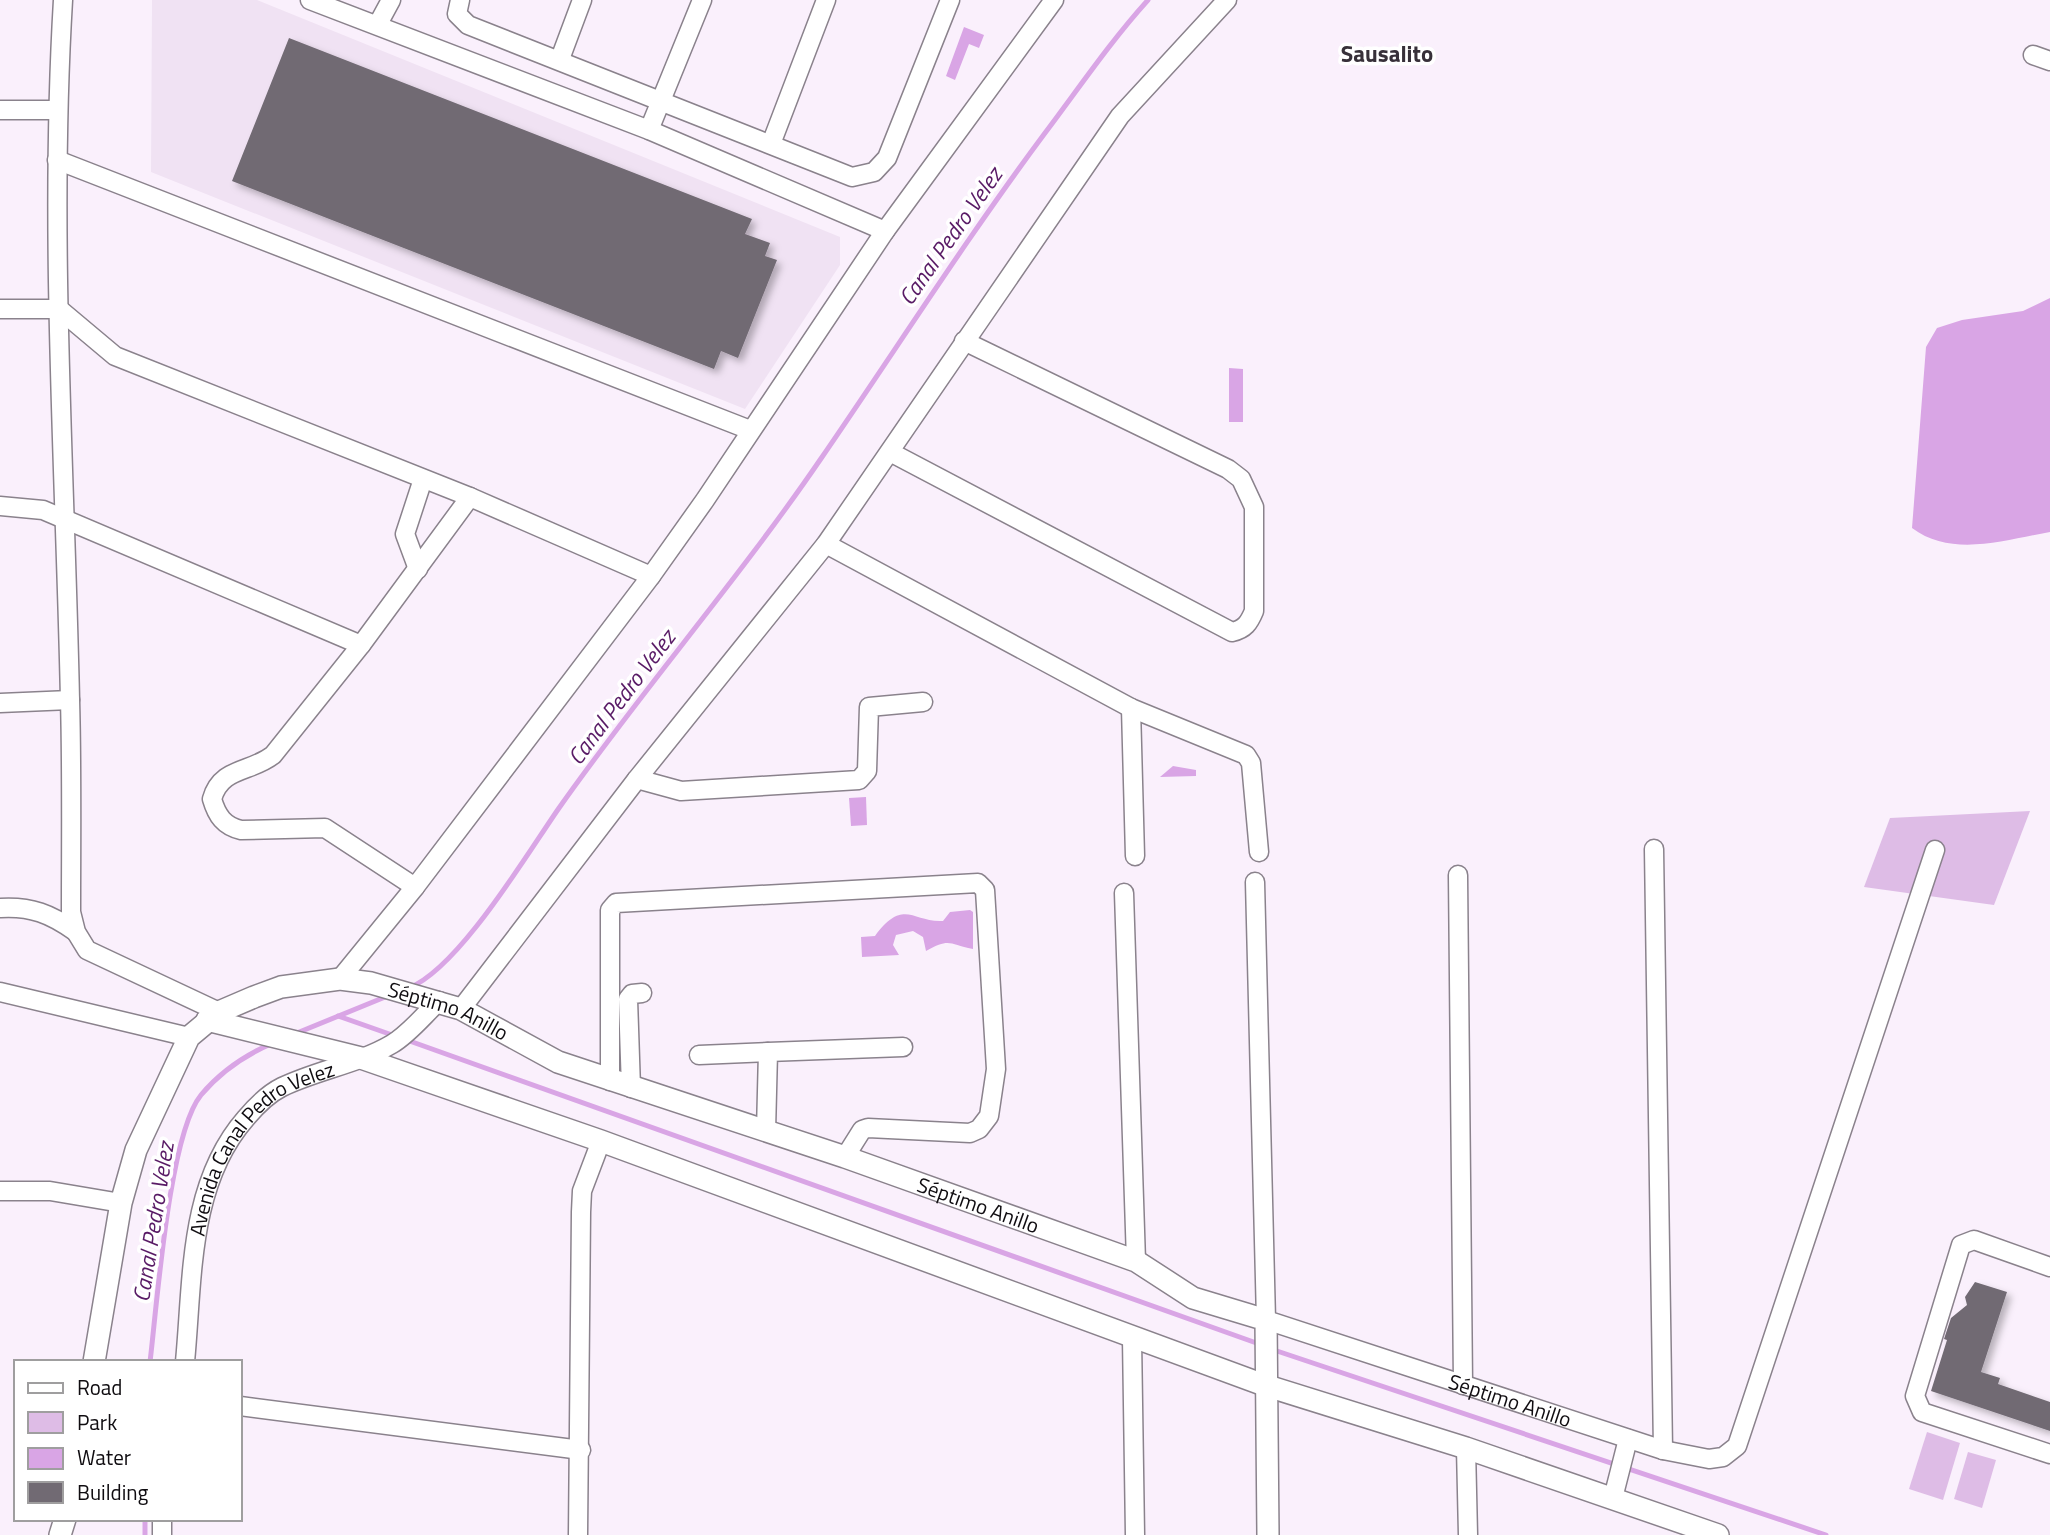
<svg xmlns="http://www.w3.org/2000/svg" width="2050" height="1535" font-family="'Titillium Web',sans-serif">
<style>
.built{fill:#f0e2f3}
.green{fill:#debce6}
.water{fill:#d9a5e5}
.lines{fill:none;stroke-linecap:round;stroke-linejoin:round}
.stream{stroke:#d9a5e5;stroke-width:5}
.building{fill:#716a73;filter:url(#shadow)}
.minor-casing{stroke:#8a828c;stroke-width:21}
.tertiary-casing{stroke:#8a828c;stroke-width:24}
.minor{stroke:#fff;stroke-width:18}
.tertiary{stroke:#fff;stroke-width:21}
.labels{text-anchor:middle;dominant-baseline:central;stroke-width:7;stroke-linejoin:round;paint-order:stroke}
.street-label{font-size:21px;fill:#0f0c10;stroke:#fff}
.neighbourhood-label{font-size:23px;font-weight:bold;fill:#373039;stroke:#fff}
.water-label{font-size:23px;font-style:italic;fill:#591b66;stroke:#fff}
</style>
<defs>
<filter id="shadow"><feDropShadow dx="4.5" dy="4.5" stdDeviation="3.5" flood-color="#0004"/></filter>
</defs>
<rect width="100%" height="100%" fill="#faf0fc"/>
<polygon class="built" points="152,0 257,0 840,237 840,265 745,409 151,172"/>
<g class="green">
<polygon points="2030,811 1994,905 1864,887 1890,818"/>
<polygon points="1927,1432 1960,1443 1943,1500 1909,1489"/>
<polygon points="1968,1452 1996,1460 1982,1508 1954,1499"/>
</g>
<g class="water">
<polygon points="964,27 984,35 979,48 969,44 955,80 946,76"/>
<path d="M 2050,298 L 2050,532 C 2005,540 1952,558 1912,528 L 1926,347 L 1937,328 L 1962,320 L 2023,311 Z"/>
<polygon points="1229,368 1243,369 1243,422 1229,422"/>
<polygon points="1173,766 1196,770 1196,776 1160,777"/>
<polygon points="866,797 867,825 851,826 849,798"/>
<path d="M 970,910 L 973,912 L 973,949 C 949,945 951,937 926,951 L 923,937 L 913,931 L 896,935 L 893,945 L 899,955 L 862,957 L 861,937 L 875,936 C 904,897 913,923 943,921 L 950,912 Z"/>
</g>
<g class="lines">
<g class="stream">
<path d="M 409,988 C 459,968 527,854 559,808 C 642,690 738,580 820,460 C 895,351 966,239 1045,133 C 1079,88 1110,42 1148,0"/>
<polyline points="338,1016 395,1036"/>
<polyline points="292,1035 390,995"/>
<polyline points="404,1039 1262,1345"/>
<polyline points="1271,1349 1826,1535"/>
<path d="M 150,1362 C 157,1305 169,1134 201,1095 C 221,1071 245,1055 273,1043"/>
<polyline points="145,1519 145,1535"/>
</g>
</g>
<g class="building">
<polygon points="289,38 752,219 745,234 770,243 765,256 777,260 738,358 721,351 714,369 232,181"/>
<polygon points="1975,1282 2007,1292 1981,1372 2000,1378 1998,1384 2050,1402 2050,1431 1931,1391 1947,1340 1944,1339 1951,1318 1967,1305 1965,1297"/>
</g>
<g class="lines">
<defs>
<g id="minor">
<path d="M 63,0 C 49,233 65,466 70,700 C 72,770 71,841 71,912 L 76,932 L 87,950 L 219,1012"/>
<polyline points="310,0 649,130 885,231"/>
<polyline points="460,0 457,14 468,25 852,177 874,172 887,158 950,0"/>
<polyline points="378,24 391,0"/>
<polyline points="2033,55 2050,61"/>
<polyline points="560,59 582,0"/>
<polyline points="0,110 57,110"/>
<polyline points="649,130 702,0"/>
<polyline points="771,144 826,0"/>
<polyline points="57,160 750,430"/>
<polyline points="0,309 59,309 115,356 470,497 651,576"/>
<path d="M 890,452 L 1232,632 C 1245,629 1249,623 1254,611 L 1254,507 L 1241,479 L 1228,469 L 964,341"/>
<polyline points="0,506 43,510 361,645"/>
<polyline points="826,544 1131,708 1246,755 1251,763 1259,852"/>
<polyline points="418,569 405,534 423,479"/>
<polyline points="0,703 70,700"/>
<polyline points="1131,708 1135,856"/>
<polyline points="637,779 681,791 859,780 867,771 869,707 923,702"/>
<polyline points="1654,849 1663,1450"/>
<polyline points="1458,875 1463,1385"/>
<path id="s1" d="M 1255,882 L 1266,1320 L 1663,1450 L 1709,1459 L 1723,1457 L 1737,1446 L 1935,850"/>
<path d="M 415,887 L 325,828 L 241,830 C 224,826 217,816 212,799 C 221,767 250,773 273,755 L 361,645 L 470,497"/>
<polyline points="1124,893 1136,1261"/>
<path d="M 0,908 C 31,906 51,914 76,932"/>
<polyline points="340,979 415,887 651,576 705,500 885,231 1054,0"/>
<polyline points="0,992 189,1037"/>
<polyline points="461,1009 637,779 826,544 1120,116 1227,0"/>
<polyline points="699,1055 768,1052"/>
<polyline points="610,1081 610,910 616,903 978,883 985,890 996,1069 989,1116 979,1129 970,1133 868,1128 862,1130 845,1157"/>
<polyline points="631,1088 628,999 632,994 642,993"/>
<polyline points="766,1131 768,1052 903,1047"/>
<polyline points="0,1191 50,1191 121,1203"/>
<polyline points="2050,1267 1974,1240 1961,1245 1915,1396 1922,1412 2050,1454"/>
<polyline points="1132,1338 1135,1535"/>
<path id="s2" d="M 185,1362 C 193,1279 188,1184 246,1118 C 256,1106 268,1094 282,1087 C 317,1070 358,1064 392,1044 C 409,1034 424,1015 439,1001"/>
<polyline points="240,1406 581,1450"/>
<polyline points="1466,1448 1468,1535"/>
<polyline points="1613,1498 1628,1439"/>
<polyline points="162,1535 162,1519"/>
<polyline points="578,1535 581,1212 582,1191 601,1141"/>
</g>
<g id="tertiary">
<polyline points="207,1020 361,1058 601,1141 1264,1385 1466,1448 1718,1535"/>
<path id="s3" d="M 94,1362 L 121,1203 L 136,1150 L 189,1037 L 219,1012 L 254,997 L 281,987 L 340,979 L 371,983 L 461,1009 L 558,1062 L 845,1157 L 1136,1261 L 1193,1298 L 1266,1320 L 1268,1535"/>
<polyline points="60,1535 65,1519"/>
</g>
</defs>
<use href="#minor" class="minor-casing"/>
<use href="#tertiary" class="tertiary-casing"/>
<use href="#minor" class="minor"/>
<use href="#tertiary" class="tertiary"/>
</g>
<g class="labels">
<g class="street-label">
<text stroke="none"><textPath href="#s3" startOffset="620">Séptimo Anillo</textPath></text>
<text stroke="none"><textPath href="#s2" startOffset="243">Avenida Canal Pedro Velez</textPath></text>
<text stroke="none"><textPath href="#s3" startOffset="1186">Séptimo Anillo</textPath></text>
<text stroke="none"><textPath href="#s1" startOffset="695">Séptimo Anillo</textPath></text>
</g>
<g class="neighbourhood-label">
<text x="1387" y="53">Sausalito</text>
</g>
<g class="water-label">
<text transform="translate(950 236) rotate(-55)">Canal Pedro Velez</text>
<text transform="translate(621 697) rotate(-53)">Canal Pedro Velez</text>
<text transform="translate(153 1222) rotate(-81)">Canal Pedro Velez</text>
</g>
</g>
<rect x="14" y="1360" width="228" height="161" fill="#ffffff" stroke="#9f9e9f" stroke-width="2"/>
<rect x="28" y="1383" width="35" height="10" fill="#ffffff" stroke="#9f9e9f" stroke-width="2"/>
<text x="77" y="1395" font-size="21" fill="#0f0c10">Road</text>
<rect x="28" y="1412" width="35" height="21" fill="#debce6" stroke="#9f9e9f" stroke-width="2"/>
<text x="77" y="1430" font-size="21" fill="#0f0c10">Park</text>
<rect x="28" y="1448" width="35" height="21" fill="#d9a5e5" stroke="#9f9e9f" stroke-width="2"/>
<text x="77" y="1465" font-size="21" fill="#0f0c10">Water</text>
<rect x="28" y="1482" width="35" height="21" fill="#716a73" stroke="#9f9e9f" stroke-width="2"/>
<text x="77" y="1500" font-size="21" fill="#0f0c10">Building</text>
</svg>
